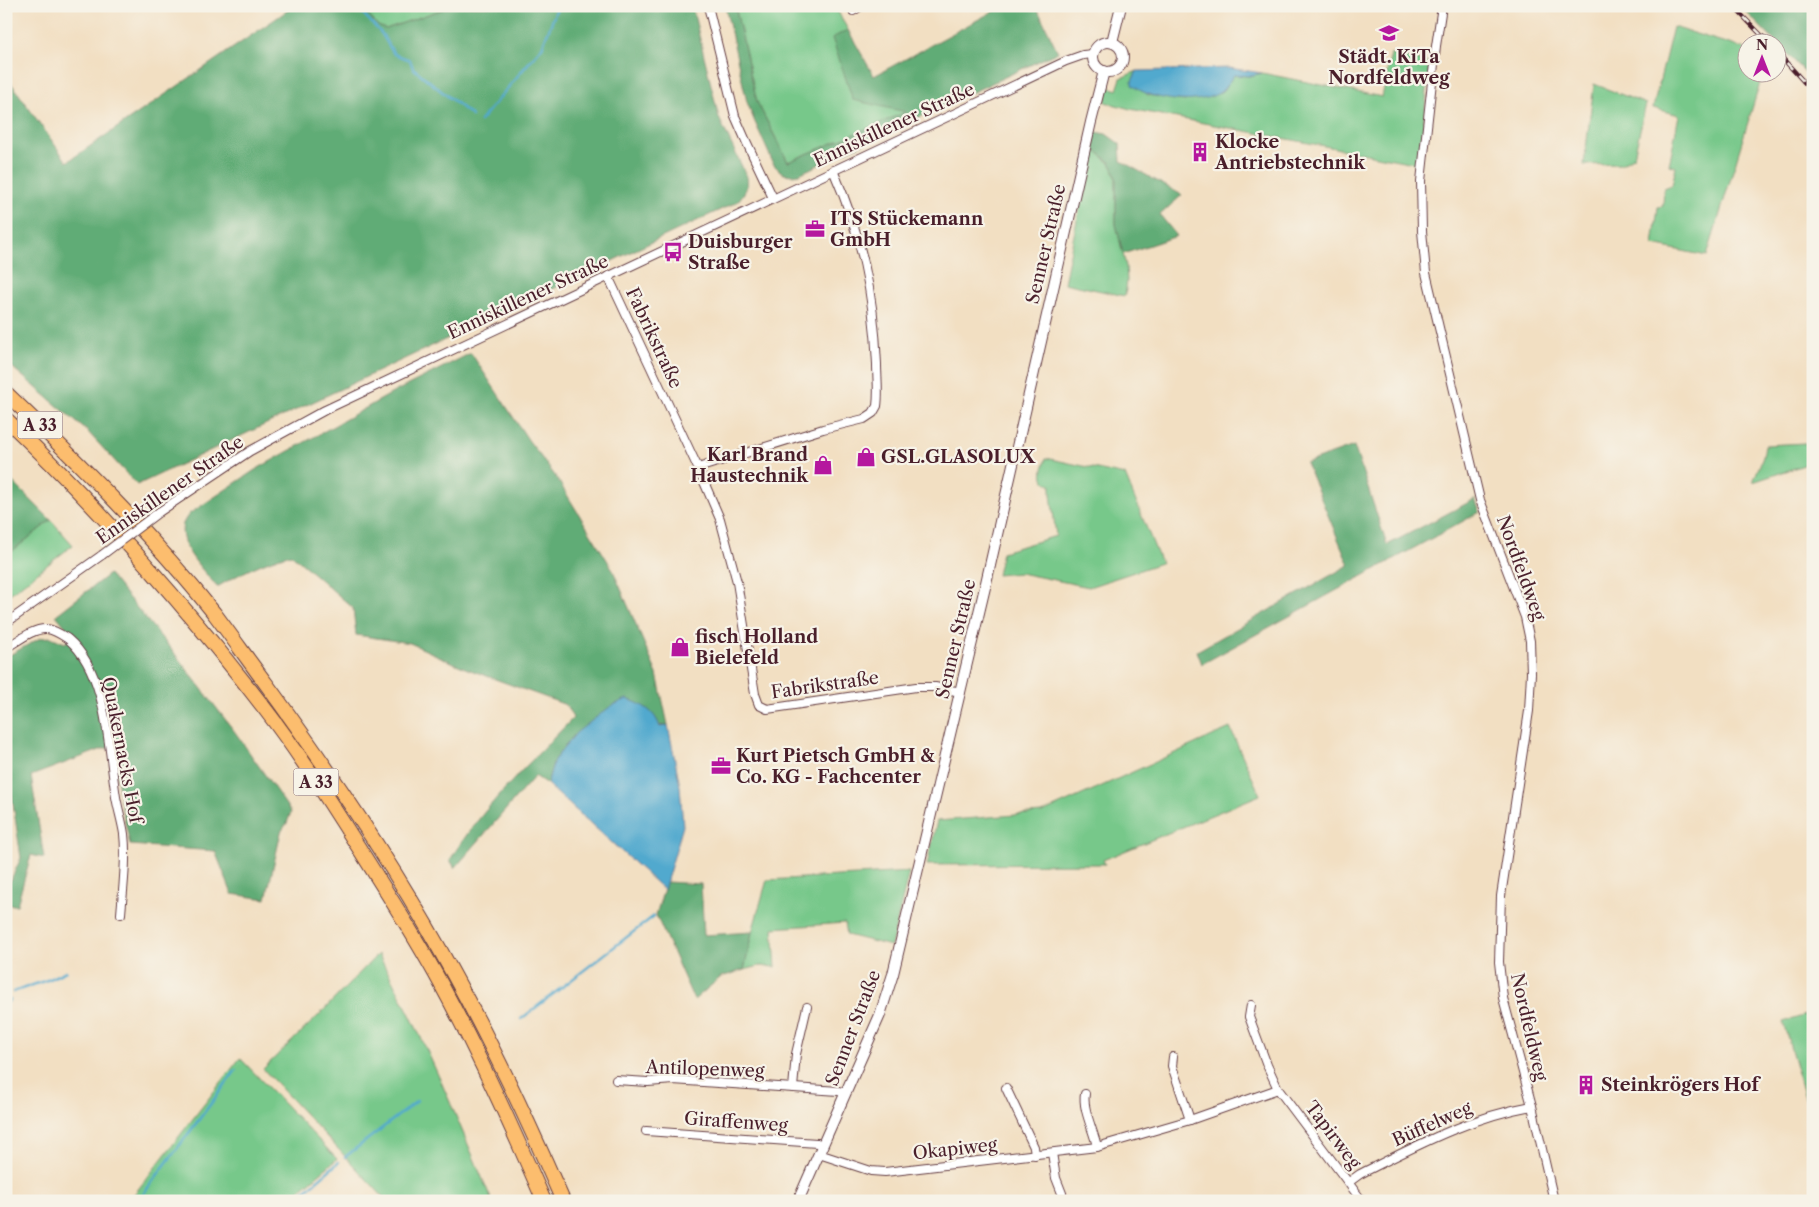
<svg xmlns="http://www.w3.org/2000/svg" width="1819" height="1207" font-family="'Libre Caslon Text',serif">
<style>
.green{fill:#77c88a;stroke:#60745a}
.forest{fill:#61ac76;stroke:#566650}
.water{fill:#51a9ce;stroke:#4e647c}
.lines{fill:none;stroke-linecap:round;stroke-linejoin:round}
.stream{stroke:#51a9ce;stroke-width:2.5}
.minor-casing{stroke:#633c42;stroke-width:10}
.tertiary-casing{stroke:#633c42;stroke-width:12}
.motorway-casing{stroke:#633c42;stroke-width:16}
.minor{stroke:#fff;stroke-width:8}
.tertiary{stroke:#fff;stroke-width:10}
.motorway{stroke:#fcbd6e;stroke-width:14}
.rail-casing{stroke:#4a1f2b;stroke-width:4.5}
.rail{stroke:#f7f3e8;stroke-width:2.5;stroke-dasharray:8;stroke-linecap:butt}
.minor-bridge-casing{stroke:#633c42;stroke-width:10;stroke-linecap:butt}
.minor-bridge{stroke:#fff;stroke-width:8}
.labels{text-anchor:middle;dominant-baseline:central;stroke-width:4.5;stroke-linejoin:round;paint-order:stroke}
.shield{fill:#f7f3e8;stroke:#7e5f64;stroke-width:1}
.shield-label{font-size:16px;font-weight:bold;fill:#4a1f2b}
.poi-label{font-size:18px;font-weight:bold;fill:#4a1f2b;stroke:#f7f3e8;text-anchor:start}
.street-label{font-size:18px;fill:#4a1f2b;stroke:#f7f3e8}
</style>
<rect width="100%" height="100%" fill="#f7f3e8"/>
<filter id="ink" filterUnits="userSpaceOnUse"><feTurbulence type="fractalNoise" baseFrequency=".02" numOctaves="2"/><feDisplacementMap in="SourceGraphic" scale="10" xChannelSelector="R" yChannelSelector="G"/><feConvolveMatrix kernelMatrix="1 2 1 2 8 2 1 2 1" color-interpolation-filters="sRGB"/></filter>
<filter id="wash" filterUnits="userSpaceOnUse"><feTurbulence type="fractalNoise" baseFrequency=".0096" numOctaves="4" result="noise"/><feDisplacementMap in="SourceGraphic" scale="20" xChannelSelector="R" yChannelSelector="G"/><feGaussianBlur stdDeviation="1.12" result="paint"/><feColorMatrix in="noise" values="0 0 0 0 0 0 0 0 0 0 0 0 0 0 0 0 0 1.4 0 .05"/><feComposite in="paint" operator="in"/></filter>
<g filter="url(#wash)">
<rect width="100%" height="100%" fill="#f2dfc2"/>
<g class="green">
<polygon points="360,6 452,6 386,29 378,26"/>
<polygon points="735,6 835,6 848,30 832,39 907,112 788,162 757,102"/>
<polygon points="1673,27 1746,49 1746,72 1763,73 1707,256 1653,245 1658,207 1663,206 1664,188 1672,185 1676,167 1669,165 1679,115 1653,108"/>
<polygon points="1391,54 1430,63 1419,164 1130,109 1105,102 1109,87 1117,90 1121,78 1137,71 1132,81 1148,95 1184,101 1210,96 1222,91 1234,75 1249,76 1262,73 1382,97"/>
<polygon points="1594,84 1646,104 1634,156 1621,164 1584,165"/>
<polygon points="1092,148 1109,162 1113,168 1116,178 1116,224 1126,266 1127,281 1125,296 1064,283"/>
<polygon points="1805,443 1813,444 1813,462 1753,482 1763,457 1765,445"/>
<path d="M 1046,458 L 1125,475 L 1161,563 L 1089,587 L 1020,573 L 997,575 L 1002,552 L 1056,536 L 1051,494 L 1051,485 C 1038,480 1043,469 1046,458 Z"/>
<polygon points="51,520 73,545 6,597 6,556"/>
<polygon points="1230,728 1260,795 1103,860 1105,864 927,865 937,821 1042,813"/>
<polygon points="909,872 891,946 847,935 845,923 773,928 776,967 760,966 744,970 752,932 767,880"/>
<path d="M 378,954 C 423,1033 456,1117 492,1201 L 387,1201 L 263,1069 L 318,1016 Z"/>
<polygon points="1813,1013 1813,1125 1783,1022"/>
<polygon points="240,1058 337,1159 287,1201 129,1201"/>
</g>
<g class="forest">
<path d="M 294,6 L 360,6 L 378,26 L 386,29 L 452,6 L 692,6 L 719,118 L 747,177 C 749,187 744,194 737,202 L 137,485 L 88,432 L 6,362 L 6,76 L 67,162 Z"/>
<polygon points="725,6 735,6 757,102 788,162 906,112 853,100 832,38 848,30 874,76 1003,6 1036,6 1058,52 799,174 792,175 784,174 779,170 774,165 754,120 747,102"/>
<polygon points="1740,6 1813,6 1813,80"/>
<polygon points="1096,132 1106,134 1120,144 1121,161 1182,195 1160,215 1177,236 1123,254 1116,224 1116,178 1113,168 1109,161 1092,148"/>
<path d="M 471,353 L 529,441 L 556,477 L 612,568 L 657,674 L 668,725 L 576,733 L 554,760 L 547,784 L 535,776 L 455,868 L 450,860 C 482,807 530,763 573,718 L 566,705 L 465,668 L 410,643 L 356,635 L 353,608 L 291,554 C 264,561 241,573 217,587 C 204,570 177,547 183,524 C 184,521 187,517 189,514 L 255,470 L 396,391 Z"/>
<polygon points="1354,446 1387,545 1475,499 1480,512 1202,664 1197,651 1349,565 1306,463"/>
<polygon points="6,475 51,520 6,556"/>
<polygon points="109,574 175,654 235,732 291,812 287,823 281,832 266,899 232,894 215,851 130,845 120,798 113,748 105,748 31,776 44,858 31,855 17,905 6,905 6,890 21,858 10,783 6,784 6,657 40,638 51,637 65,643 73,636 56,615"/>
<polygon points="666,882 701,884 704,935 752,932 744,970 721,977 694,1000 656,915"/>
</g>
<g class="water">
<path d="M 1229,68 L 1262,73 L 1249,76 L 1234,75 C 1230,80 1226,87 1222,91 C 1201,107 1151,101 1132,85 L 1132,81 L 1137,71 Z"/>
<path d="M 627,699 C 642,704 655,711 660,727 L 668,725 L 680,786 L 683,826 L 664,890 L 547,784 L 554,760 L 576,733 L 611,706 Z"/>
</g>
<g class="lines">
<g class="stream">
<polyline points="356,6 382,34 394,54 410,60 413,68 472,116"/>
<polyline points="480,121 542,47 558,6"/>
<polyline points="13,992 47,980 66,971"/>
<polyline points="6,1004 10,999"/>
<polyline points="521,1019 654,916"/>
<polyline points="345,1157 417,1101"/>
<polyline points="138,1201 236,1070"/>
<polyline points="293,1201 339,1162"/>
</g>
</g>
</g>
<g filter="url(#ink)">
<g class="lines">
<defs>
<g id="minor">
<polyline points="708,6 735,116 746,141 773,198"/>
<polyline points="1442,6 1436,46 1421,181 1422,231 1426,273 1480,500 1525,617 1530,641 1531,673 1529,711 1501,896 1499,962 1503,998 1532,1106 1554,1201"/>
<polyline points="853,11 861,6"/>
<polyline points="608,276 698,468 720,519 737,582 755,694 759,705 767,709 916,687 935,687 961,692"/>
<path d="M 698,468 L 823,429 L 864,419 L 873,413 L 877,406 C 879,392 877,378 877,364 C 874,294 861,234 833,170"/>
<polyline points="159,512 250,451 325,410 1066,61 1083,55 1093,54"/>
<polyline points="6,623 102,555"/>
<path d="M 6,648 C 18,641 33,628 47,629 C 55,630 62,635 68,639 C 108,673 108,748 116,797 C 118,809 122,821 124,834 C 127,860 123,888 121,914"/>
<polyline points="1173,1057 1172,1066 1190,1120"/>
<polyline points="616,1080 648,1082 673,1080 839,1091 845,1094"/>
<polyline points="793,1088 796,1054 807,1007"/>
<polyline points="1006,1088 1034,1147 1035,1155"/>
<polyline points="1278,1089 1362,1201"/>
<path d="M 1085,1094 C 1082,1109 1094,1131 1097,1147"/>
<polyline points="646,1131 817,1143 822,1145"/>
<polyline points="1052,1153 1056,1178 1065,1201"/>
<polyline points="819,1154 871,1171 885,1172 1097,1147 1190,1120 1278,1089 1267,1065 1251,1022 1249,1017 1251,1005"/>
<path d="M 1349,1182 L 1360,1174 C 1416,1146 1470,1117 1532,1106"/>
</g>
<g id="tertiary">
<circle cx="1108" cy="57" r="15"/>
<polyline points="1112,42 1121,6"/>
<polyline points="798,1201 880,1015 893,974 986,583 1091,122 1104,71"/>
</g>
<g id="motorway">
<path d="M 6,393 C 79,463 151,534 214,613 C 232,637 249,661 267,685 C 335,778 400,875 455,977 C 495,1050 530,1125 563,1201"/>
<path d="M 6,419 C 100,509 186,606 265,709 C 299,753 329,801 359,848 C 387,893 416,937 441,984 C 479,1054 512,1127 544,1201"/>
</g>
</defs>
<use href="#minor" class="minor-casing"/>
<use href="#tertiary" class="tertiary-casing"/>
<use href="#motorway" class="motorway-casing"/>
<use href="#minor" class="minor"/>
<use href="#tertiary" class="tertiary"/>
<use href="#motorway" class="motorway"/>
<defs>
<g id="rail">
<polyline points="1733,6 1768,42"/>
<polyline points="1776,51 1813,92"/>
</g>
</defs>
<use href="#rail" class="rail-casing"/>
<use href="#rail" class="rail"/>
<defs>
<polyline id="minor-bridge" points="102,555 159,512"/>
</defs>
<use href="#minor-bridge" class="minor-bridge-casing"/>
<use href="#minor-bridge" class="minor-bridge"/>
</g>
</g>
<defs>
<symbol id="school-bare" viewBox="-9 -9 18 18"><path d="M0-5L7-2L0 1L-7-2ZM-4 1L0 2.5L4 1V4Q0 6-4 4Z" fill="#b5179e" stroke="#f7f3e8" stroke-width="2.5" paint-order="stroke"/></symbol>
<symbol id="building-bare" viewBox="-9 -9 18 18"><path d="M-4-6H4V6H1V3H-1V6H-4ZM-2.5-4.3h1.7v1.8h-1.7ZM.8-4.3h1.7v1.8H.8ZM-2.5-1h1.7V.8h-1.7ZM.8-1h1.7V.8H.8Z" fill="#b5179e" stroke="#f7f3e8" stroke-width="2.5" paint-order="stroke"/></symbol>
<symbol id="office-bare" viewBox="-9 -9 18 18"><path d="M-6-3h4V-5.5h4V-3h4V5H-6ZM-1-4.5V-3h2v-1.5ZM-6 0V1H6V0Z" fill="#b5179e" stroke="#f7f3e8" stroke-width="2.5" paint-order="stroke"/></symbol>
<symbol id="bus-bare" viewBox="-9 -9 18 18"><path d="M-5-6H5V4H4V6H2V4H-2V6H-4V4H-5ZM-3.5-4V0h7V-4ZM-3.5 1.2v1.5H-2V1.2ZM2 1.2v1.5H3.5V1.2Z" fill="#b5179e" stroke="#f7f3e8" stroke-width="2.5" paint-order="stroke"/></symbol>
<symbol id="shop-bare" viewBox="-9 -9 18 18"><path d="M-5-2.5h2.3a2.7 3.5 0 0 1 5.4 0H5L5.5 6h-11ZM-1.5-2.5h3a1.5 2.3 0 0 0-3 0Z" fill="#b5179e" stroke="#f7f3e8" stroke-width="2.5" paint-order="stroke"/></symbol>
</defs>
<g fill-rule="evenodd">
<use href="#school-bare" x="1375" y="19" width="28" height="28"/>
<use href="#building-bare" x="1186" y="138" width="28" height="28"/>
<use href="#office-bare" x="801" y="215" width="28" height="28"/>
<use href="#bus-bare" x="659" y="238" width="28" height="28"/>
<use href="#shop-bare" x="852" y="443" width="28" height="28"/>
<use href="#shop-bare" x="809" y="451" width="28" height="28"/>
<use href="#shop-bare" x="666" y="633" width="28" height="28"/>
<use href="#office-bare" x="707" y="752" width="28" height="28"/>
<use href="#building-bare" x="1572" y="1071" width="28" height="28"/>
</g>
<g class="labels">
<g class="shield">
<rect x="17.5" y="411.5" width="45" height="27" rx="4"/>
<rect x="293.5" y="768.5" width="45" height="27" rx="4"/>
</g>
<g class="shield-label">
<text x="40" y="425">A 33</text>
<text x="316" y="782">A 33</text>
</g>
<g class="poi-label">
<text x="1389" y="57" text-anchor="middle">Städt. KiTa<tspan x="1389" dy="21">Nordfeldweg</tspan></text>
<text x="1215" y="142">Klocke<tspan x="1215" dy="21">Antriebstechnik</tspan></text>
<text x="830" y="219">ITS Stückemann<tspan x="830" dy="21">GmbH</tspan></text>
<text x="688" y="242">Duisburger<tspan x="688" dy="21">Straße</tspan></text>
<text x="808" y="455" text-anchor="end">Karl Brand<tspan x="808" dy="21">Haustechnik</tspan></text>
<text x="881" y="457">GSL.GLASOLUX</text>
<text x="695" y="637">fisch Holland<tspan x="695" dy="21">Bielefeld</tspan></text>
<text x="736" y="756">Kurt Pietsch GmbH &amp;<tspan x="736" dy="21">Co. KG - Fachcenter</tspan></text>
<text x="1601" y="1085">Steinkrögers Hof</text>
</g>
<g class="street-label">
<text transform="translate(894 125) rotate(-25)">Enniskillener Straße</text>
<text transform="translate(1046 244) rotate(-77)">Senner Straße</text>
<text transform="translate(528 297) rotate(-25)">Enniskillener Straße</text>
<text transform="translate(654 338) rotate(65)">Fabrikstraße</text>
<text transform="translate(170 490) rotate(-35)">Enniskillener Straße</text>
<text transform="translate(1521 568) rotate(70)">Nordfeldweg</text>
<text transform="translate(956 639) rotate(-77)">Senner Straße</text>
<text transform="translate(825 685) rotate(-8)">Fabrikstraße</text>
<text transform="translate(122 750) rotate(79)">Quakernacks Hof</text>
<text transform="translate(1529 1027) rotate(77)">Nordfeldweg</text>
<text transform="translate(853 1028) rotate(-69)">Senner Straße</text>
<text transform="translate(705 1069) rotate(2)">Antilopenweg</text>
<text transform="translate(736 1122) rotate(4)">Giraffenweg</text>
<text transform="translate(1432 1124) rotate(-24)">Büffelweg</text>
<text transform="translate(1333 1135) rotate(53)">Tapirweg</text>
<text transform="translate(955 1149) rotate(-6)">Okapiweg</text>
</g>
</g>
<rect width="1819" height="1207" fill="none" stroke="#f7f3e8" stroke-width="25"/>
<g transform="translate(1762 58)"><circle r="24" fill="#f7f3e8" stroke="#b29e9c"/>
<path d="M0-4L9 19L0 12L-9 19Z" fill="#b5179e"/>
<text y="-8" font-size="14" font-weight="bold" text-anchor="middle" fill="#4a1f2b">N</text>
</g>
</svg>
